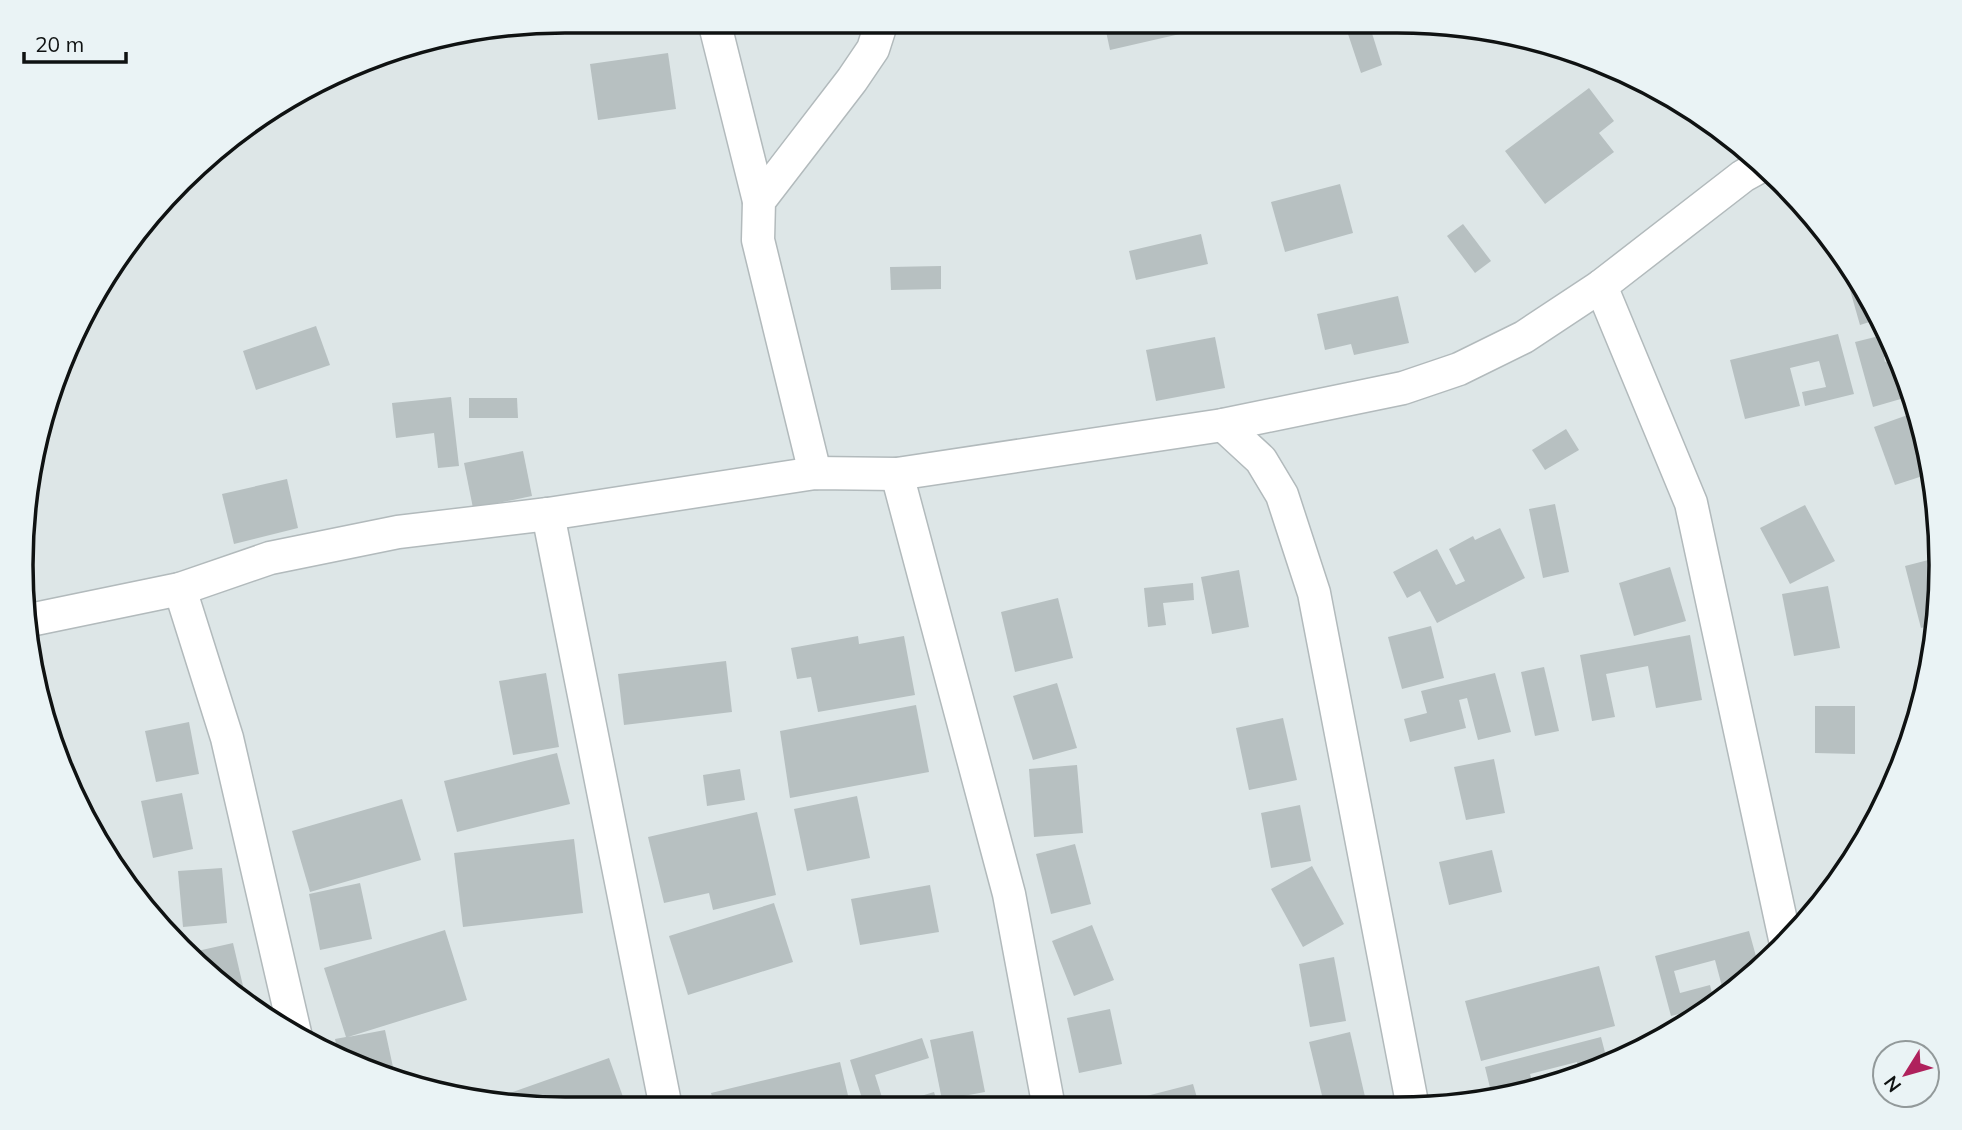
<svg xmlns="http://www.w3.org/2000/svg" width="1962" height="1130" font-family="Mulish,sans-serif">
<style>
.building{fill:#b7c0c1}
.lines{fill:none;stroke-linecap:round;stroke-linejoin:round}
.street-casing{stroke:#b2babc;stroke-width:35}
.street{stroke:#fff;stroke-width:32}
.rim{fill:none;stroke:#0f1212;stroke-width:3.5}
</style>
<rect width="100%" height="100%" fill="#dde6e7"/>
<g class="building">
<polygon points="1104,22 1191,22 1193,31 1110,50"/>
<polygon points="1370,27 1382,65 1361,73 1348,34"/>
<polygon points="668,53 676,109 598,120 590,64"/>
<polygon points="1589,88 1614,121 1599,133 1614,152 1545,204 1505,151"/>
<polygon points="1340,184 1353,233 1285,252 1271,202"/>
<polygon points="1463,224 1491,261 1475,273 1447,236"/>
<polygon points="1201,234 1208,264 1136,280 1129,251"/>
<polygon points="941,266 941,289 891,290 890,267"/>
<polygon points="1858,280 1879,319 1860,325 1848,283"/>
<polygon points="1398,296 1409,343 1354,355 1351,344 1325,350 1317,314"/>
<polygon points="316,326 330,365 256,390 243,351"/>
<polygon points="1838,334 1854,394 1805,406 1802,392 1826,387 1819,361 1790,368 1800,406 1745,419 1730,360"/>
<polygon points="1887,334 1898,354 1884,357 1885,362 1900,358 1911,396 1873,407 1855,342"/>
<polygon points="1215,337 1225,388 1156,401 1146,350"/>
<polygon points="451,397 459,466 438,468 434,433 396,438 392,403"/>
<polygon points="469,398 517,398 518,418 469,418"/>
<polygon points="1916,412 1932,473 1895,485 1874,427"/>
<polygon points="1566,429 1579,450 1545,470 1532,450"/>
<polygon points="523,451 532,496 473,508 464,463"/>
<polygon points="287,479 298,528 234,544 222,494"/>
<polygon points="1555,504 1569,572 1543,578 1529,509"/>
<polygon points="1805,505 1835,561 1790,584 1760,528"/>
<polygon points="1500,528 1525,578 1437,623 1420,591 1407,598 1393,572 1437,549 1456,585 1465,581 1449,549 1473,536 1475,540"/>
<polygon points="1940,557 1939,582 1931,584 1937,607 1935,624 1921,628 1905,566"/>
<polygon points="1670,567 1686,621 1634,636 1619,583"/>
<polygon points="1239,570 1249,627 1212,634 1201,577"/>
<polygon points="1193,583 1194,600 1163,603 1166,625 1148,627 1144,588"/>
<polygon points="1828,586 1840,648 1794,656 1782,594"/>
<polygon points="1058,598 1073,658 1015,672 1001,612"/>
<polygon points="1431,626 1444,678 1402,689 1388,637"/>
<polygon points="1690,635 1702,700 1656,708 1648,666 1606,674 1615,717 1592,721 1580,655"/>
<polygon points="858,636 859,644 904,636 915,695 818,712 811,677 797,679 791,648"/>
<polygon points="726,661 732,712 624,725 618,674"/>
<polygon points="1544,667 1559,731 1535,736 1521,672"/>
<polygon points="546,673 559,747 513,755 499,681"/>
<polygon points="1495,673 1511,732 1478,740 1467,698 1459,700 1466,728 1410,742 1404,719 1427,713 1421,691"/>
<polygon points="1057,683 1077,748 1033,760 1013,696"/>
<polygon points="916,705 929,772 790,798 780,731"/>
<polygon points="1815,706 1855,706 1855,754 1815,753"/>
<polygon points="1283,718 1297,780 1249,790 1236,728"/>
<polygon points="189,722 199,774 156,782 145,731"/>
<polygon points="557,753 570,804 457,832 444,781"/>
<polygon points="1494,759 1505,813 1466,820 1454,767"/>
<polygon points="1077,765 1083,833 1034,837 1029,769"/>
<polygon points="740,769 745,800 707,806 703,775"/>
<polygon points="182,793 193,849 153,858 141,801"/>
<polygon points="857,796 870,858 807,871 794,809"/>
<polygon points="402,799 421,860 310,892 292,831"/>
<polygon points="1300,805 1311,861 1271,868 1261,813"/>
<polygon points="757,812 776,895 713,910 709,893 664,903 648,837"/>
<polygon points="574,839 583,913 463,927 454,853"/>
<polygon points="1075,844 1091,904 1051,914 1036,854"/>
<polygon points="1492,850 1502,892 1449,905 1439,862"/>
<polygon points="1312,866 1344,924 1303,947 1271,889"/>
<polygon points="222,868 227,923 183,927 178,871"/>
<polygon points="360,883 372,939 320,950 309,894"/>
<polygon points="930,885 939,932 860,945 851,899"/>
<polygon points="774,903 793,962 688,995 669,936"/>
<polygon points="1092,925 1114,980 1074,996 1052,941"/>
<polygon points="445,930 467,1000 348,1037 385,1030 396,1081 338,1054 335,1039 346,1037 324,968"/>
<polygon points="1749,931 1759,967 1724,994 1715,960 1674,971 1680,993 1710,985 1714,1001 1707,1007 1671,1016 1655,956"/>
<polygon points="233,943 243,986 232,989 193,952"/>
<polygon points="1334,957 1346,1021 1310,1027 1299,964"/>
<polygon points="1599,966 1615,1026 1481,1061 1465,1001"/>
<polygon points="1110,1009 1122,1064 1079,1073 1067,1018"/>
<polygon points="973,1031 985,1092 942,1100 930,1040"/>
<polygon points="1350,1032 1366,1101 1325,1108 1309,1042"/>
<polygon points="1601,1037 1608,1064 1580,1076 1577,1062 1530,1074 1534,1088 1492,1096 1485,1067"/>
<polygon points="922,1038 929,1058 875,1075 885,1107 934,1092 939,1108 865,1108 850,1060"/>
<polygon points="609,1058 627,1108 529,1108 515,1105 510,1093"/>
<polygon points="840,1062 851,1108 715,1108 711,1093"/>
<polygon points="1193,1084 1200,1108 1129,1108 1127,1101"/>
</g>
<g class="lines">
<defs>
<g id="street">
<polyline points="714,21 759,201"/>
<polyline points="1601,286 1691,503 1786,944"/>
<polyline points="1223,425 1261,460 1282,495 1314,593 1413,1108"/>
<polyline points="815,473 758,240 759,201 852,80 873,49 882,21"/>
<polyline points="897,474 1009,894 1049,1108"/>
<polyline points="548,514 666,1108"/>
<polyline points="180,589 227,738 295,1033"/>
<polyline points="30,620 180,589 270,558 398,532 548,514 815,473 897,474 1223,425 1403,388 1459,369 1524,337 1601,286 1743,176 1763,165"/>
</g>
</defs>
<use href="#street" class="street-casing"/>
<use href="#street" class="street"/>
</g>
<path d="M0 0H1962V1130H0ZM565 33H1397A532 532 0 0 1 1929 565V565A532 532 0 0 1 1397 1097H565A532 532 0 0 1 33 565V565A532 532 0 0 1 565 33Z" fill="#eaf3f5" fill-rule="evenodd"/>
<path class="rim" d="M565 33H1397A532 532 0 0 1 1929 565V565A532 532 0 0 1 1397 1097H565A532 532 0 0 1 33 565V565A532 532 0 0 1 565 33Z"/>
<g transform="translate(1906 1074) rotate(233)"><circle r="33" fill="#eaf3f5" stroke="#92999a" stroke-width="2"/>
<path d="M0-5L12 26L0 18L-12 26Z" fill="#af215c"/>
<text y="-10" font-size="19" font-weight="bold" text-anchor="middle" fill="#0f1212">N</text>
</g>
<path d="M24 52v10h102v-10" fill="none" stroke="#0f1212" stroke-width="3.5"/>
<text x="35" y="52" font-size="21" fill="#0f1212" stroke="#eaf3f5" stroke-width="5" paint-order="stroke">20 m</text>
</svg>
